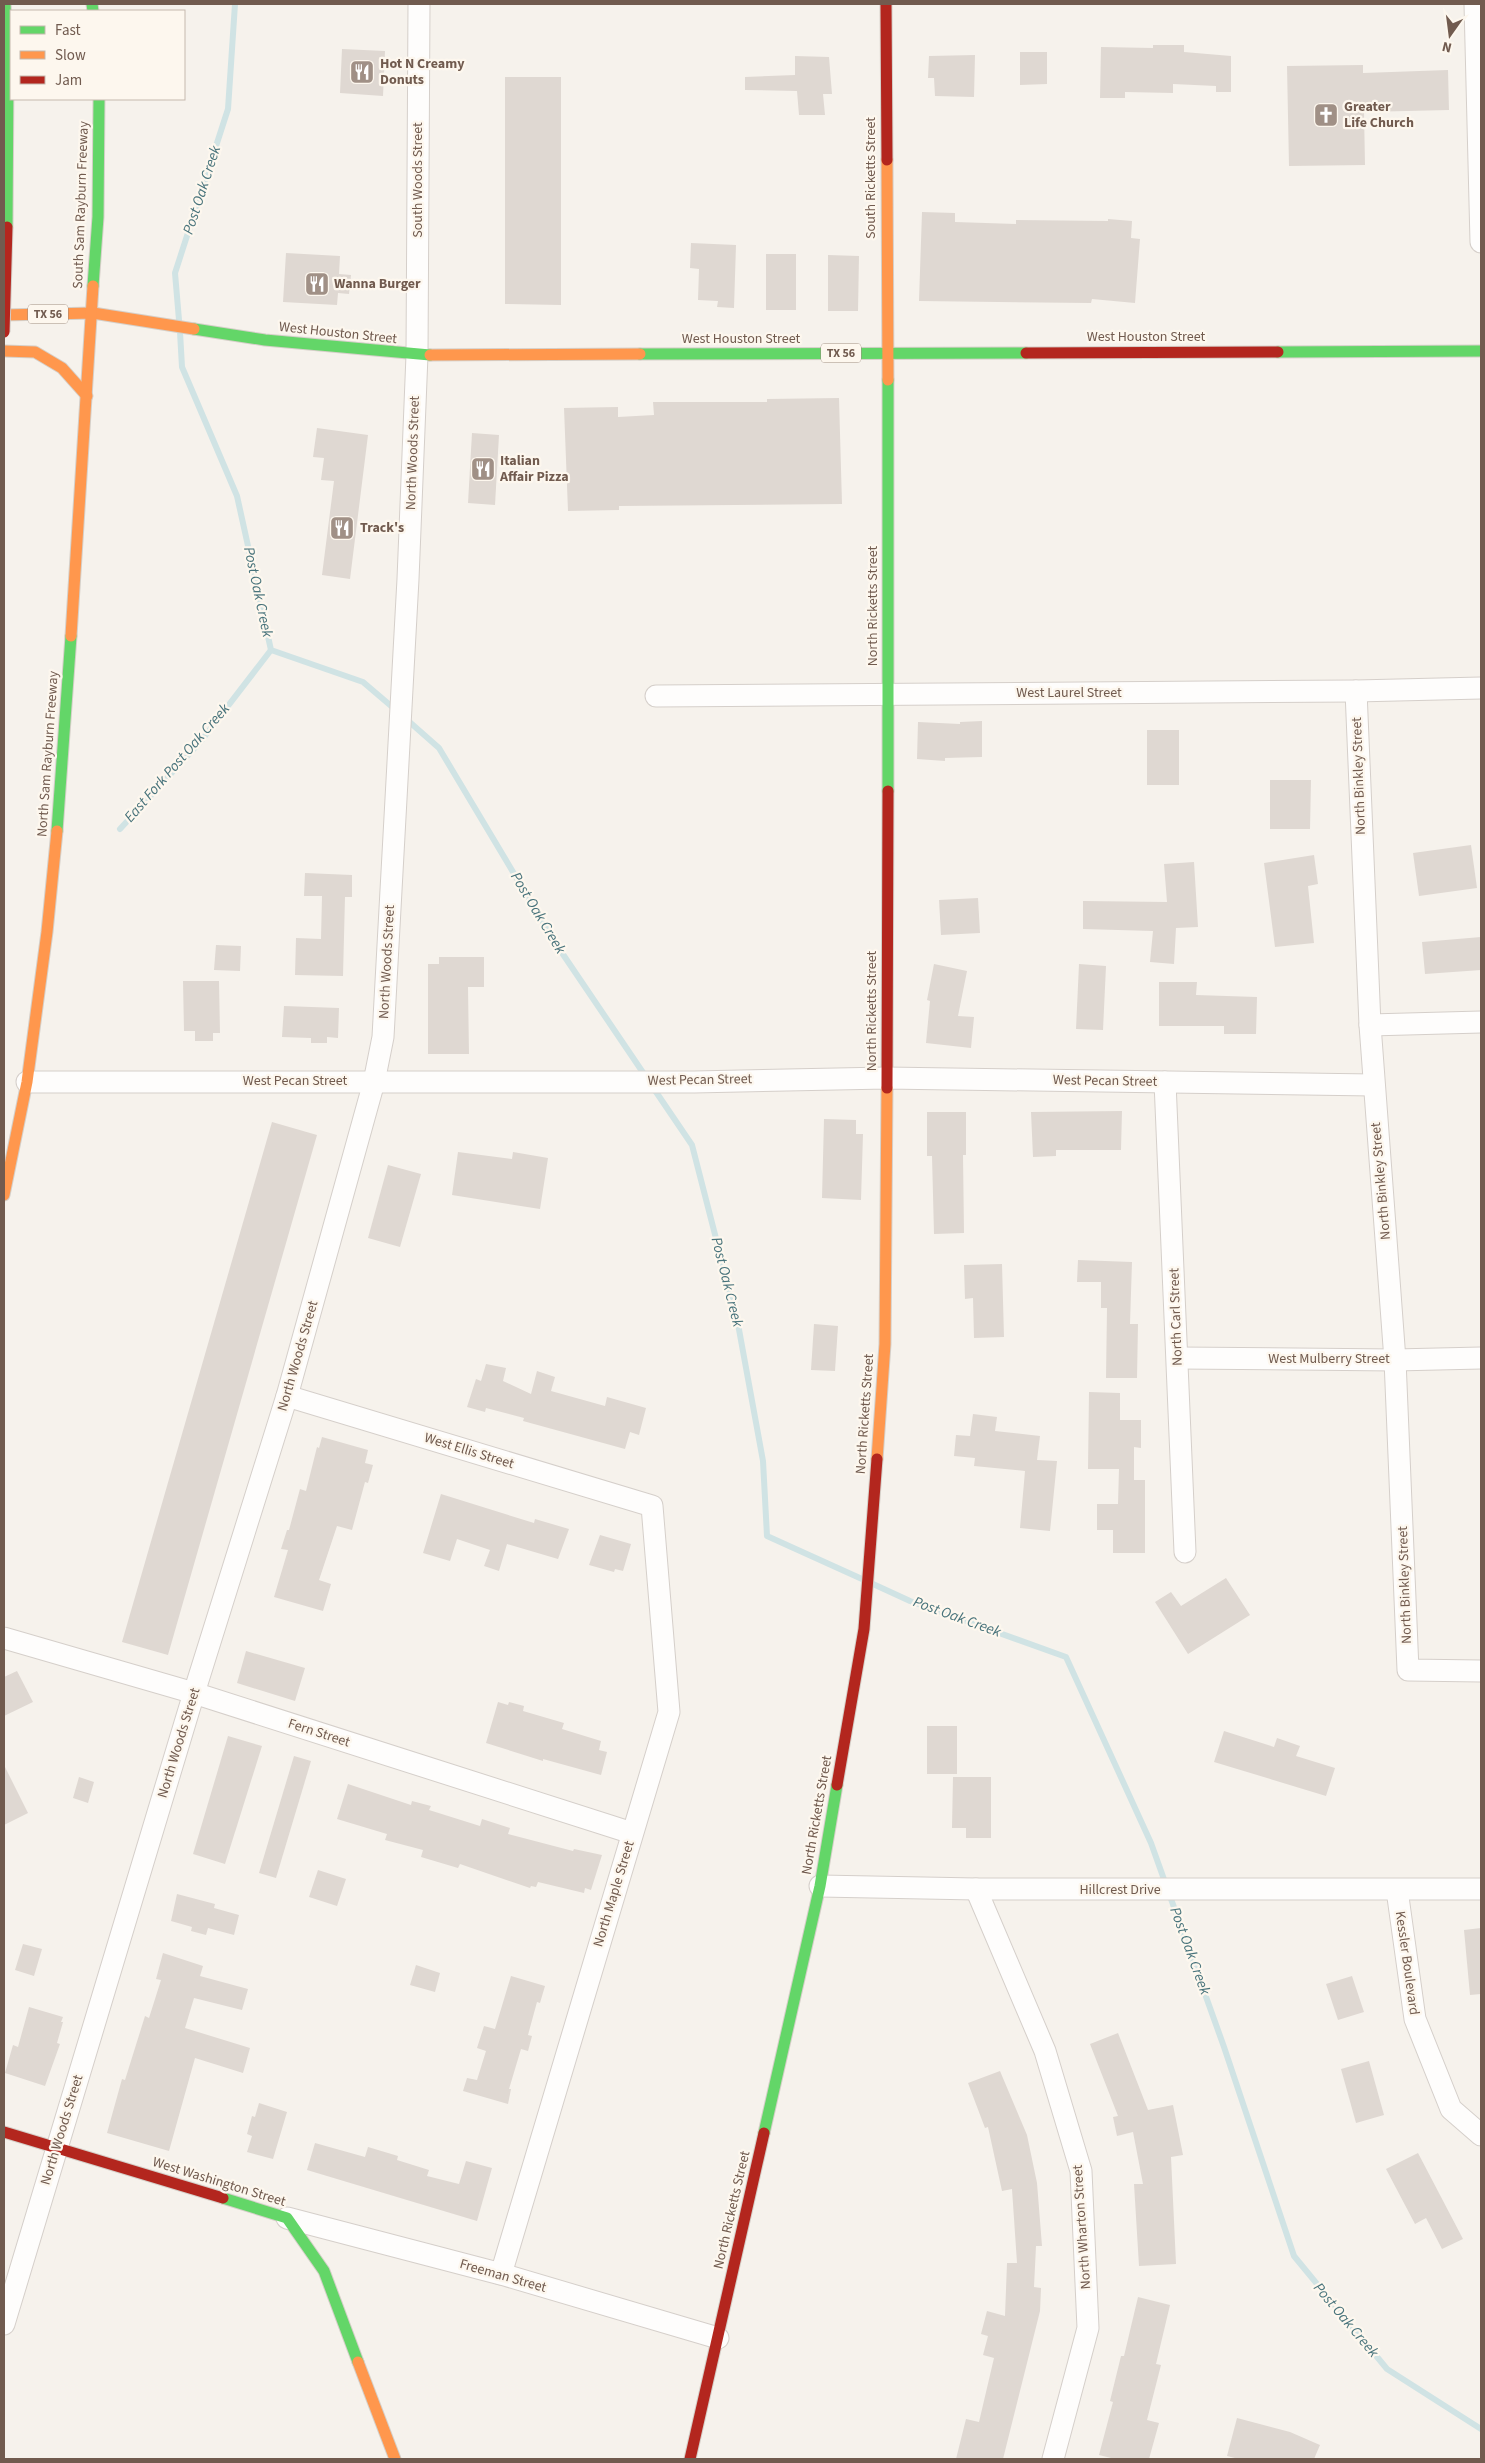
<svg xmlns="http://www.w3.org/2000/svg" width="1485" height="2463" font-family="'Source Sans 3',sans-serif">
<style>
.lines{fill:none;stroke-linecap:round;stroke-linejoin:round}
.stream{stroke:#d0e3e4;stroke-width:6}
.building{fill:#dfd8d2}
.street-casing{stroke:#d5cfca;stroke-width:23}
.fast-casing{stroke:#d5cfc8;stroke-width:13}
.slow-casing{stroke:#d5cfc8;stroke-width:13}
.jam-casing{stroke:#d5cfc8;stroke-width:13}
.street{stroke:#fefdfc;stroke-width:21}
.fast{stroke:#63d668;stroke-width:11}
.slow{stroke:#ff974d;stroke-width:11}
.jam{stroke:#b3261e;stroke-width:11}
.jam-bridge-casing{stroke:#d4cdc7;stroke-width:13;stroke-linecap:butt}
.jam-bridge{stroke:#b3261e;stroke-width:11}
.labels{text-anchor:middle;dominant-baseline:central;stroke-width:4.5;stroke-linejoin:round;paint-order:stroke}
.shield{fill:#fdf7ee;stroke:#9b8a7f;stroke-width:1}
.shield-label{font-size:12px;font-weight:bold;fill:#715b4f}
.poi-label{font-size:14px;font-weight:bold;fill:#715b4f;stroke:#fdf7ee;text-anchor:start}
.street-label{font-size:14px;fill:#715b4f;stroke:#fdf7ee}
.water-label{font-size:15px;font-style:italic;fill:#48737b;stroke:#fdf7ee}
</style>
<rect width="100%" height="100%" fill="#f6f2ec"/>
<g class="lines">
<g class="stream">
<polyline points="179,320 175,273 228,109 235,4"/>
<polyline points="180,332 182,367 237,496 271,650 363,682 397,711"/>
<polyline points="405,718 439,748 556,944 646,1077"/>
<polyline points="120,829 201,741 271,650"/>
<polyline points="652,1086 692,1145 738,1324 763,1461 767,1536 862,1579"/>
<polyline points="873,1584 910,1601 1066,1657 1151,1843 1224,2047 1294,2256 1387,2369 1481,2429"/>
</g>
</g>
<g class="building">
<polygon points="1153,45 1184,45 1184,52 1231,56 1231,92 1216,92 1216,86 1173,84 1173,93 1125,92 1125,98 1100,98 1101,47 1153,48"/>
<polygon points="342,49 385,51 383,96 340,93"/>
<polygon points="1020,52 1047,52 1047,84 1020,85"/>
<polygon points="975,55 974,97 935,96 934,78 928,78 929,56"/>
<polygon points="795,56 829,57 832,94 823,94 825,115 799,115 797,91 745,90 745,77 795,75"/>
<polygon points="1363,65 1363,73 1448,70 1449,110 1364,112 1365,165 1289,166 1287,66"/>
<polygon points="505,77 561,77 561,305 505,304"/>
<polygon points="922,212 955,213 955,222 1016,224 1016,220 1108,221 1108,219 1132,221 1131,238 1140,239 1135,303 1092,299 1091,303 919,301"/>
<polygon points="691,243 736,245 734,308 717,307 718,301 698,300 699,269 690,268"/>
<polygon points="286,253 340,256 339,274 351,275 349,294 338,293 337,305 283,302"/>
<rect x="766" y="254" width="30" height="56"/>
<polygon points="828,255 859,256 858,311 828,311"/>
<polygon points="839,398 842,504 619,506 619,510 568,511 564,408 618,407 618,417 654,415 653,402 767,402 767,399"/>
<polygon points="317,428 368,435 350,579 322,575 334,481 321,480 324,458 313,457"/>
<polygon points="472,433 499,435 495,505 468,503"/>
<polygon points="982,721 982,757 945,758 945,761 917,759 918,722 960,724 960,722"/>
<rect x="1147" y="730" width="32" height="55"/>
<polygon points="1270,780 1311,780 1310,829 1270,829"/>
<polygon points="1471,845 1477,888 1419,896 1413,853"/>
<polygon points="1314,855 1318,884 1308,886 1314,943 1275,947 1264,863"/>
<polygon points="1194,862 1198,927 1176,928 1174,964 1150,962 1153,931 1083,929 1083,901 1167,902 1164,864"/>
<polygon points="305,873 352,875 352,897 345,897 343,976 295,975 296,938 321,939 322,896 304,896"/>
<polygon points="978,898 980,933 941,935 939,900"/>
<polygon points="1481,937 1481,970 1425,974 1422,942"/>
<polygon points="216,945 241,946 240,971 214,970"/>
<polygon points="439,957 484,957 484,987 468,987 469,1054 428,1054 428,964 439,964"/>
<polygon points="934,964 967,971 958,1016 974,1017 971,1048 926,1043 930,1001 927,1000"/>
<polygon points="1079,964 1106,966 1103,1030 1076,1029"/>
<polygon points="183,981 219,981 220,1033 213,1033 213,1041 195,1041 195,1031 184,1031"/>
<polygon points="1159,982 1197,982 1196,995 1257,997 1256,1034 1224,1034 1224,1026 1159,1026"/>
<polygon points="284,1006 339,1008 338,1038 327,1037 327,1043 311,1043 311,1038 282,1037"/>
<polygon points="1122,1111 1121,1150 1056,1150 1056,1156 1033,1157 1031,1112"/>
<polygon points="927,1112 966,1112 966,1155 963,1155 964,1233 934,1234 932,1156 927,1156"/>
<polygon points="824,1119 856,1120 856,1134 863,1134 861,1200 822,1198"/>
<polygon points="272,1122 317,1135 168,1655 122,1642"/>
<polygon points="458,1152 512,1159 513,1152 548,1158 540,1209 452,1195"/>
<polygon points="388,1165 421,1174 400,1247 368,1238"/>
<polygon points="1078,1260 1132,1262 1130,1324 1138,1324 1137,1378 1106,1378 1107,1308 1101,1308 1101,1282 1077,1282"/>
<polygon points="1002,1264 1004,1337 974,1338 973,1298 965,1299 964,1265"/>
<polygon points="814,1324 838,1326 835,1371 811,1370"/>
<polygon points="486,1364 506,1368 503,1381 531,1394 537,1371 555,1377 551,1391 605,1406 607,1397 646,1408 639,1435 630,1432 625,1449 523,1421 524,1418 486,1408 485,1412 467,1407 476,1379 481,1381"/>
<polygon points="1089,1392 1120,1393 1120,1420 1141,1420 1141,1448 1134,1447 1134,1480 1145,1480 1145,1553 1113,1553 1113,1530 1097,1530 1097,1504 1118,1504 1119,1469 1088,1469"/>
<polygon points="973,1414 997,1417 995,1431 1040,1436 1037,1460 1057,1461 1050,1531 1020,1528 1025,1471 974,1466 975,1458 954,1456 956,1435 970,1436"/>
<polygon points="322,1437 368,1450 365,1463 373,1465 368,1483 365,1482 352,1530 337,1526 319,1580 331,1584 323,1611 274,1597 288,1550 281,1549 287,1530 289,1530 300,1489 306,1491 317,1447 319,1448"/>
<polygon points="441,1494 534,1523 535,1519 569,1529 558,1559 507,1544 499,1571 484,1566 490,1550 457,1539 450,1561 423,1553"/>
<polygon points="600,1535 631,1544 623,1571 615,1569 614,1572 589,1565"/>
<polygon points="1226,1578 1250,1615 1188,1654 1155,1602 1171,1592 1181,1606"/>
<polygon points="246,1651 305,1668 295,1701 237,1683"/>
<polygon points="17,1671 33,1702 4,1716 4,1677"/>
<polygon points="498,1702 508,1705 509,1702 524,1706 523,1711 564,1723 562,1729 601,1741 599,1750 607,1752 601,1775 543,1759 543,1761 486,1743"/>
<rect x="927" y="1726" width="30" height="48"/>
<polygon points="1224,1731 1274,1747 1277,1738 1300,1746 1296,1756 1335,1768 1326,1796 1214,1762"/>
<polygon points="228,1736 262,1746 225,1864 193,1854"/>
<polygon points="294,1756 311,1761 276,1878 259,1873"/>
<polygon points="4,1765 28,1813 4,1825"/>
<polygon points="79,1777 94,1782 88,1803 73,1798"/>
<polygon points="953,1777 991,1777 991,1838 966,1838 966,1828 952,1828"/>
<polygon points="348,1784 411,1805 412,1801 431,1806 429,1810 480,1826 482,1819 510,1828 508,1834 573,1851 574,1849 602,1855 591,1890 585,1888 584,1893 538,1882 536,1887 531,1886 530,1888 460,1864 458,1868 421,1857 423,1850 385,1840 387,1834 337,1819"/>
<polygon points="318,1870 346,1879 337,1906 309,1897"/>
<polygon points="177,1894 215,1904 214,1908 239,1915 234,1935 208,1928 206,1935 191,1931 192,1927 171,1921"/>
<polygon points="1481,1928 1481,1994 1470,1995 1464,1930"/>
<polygon points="23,1944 42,1949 34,1976 15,1970"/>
<polygon points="163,1953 203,1966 200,1976 248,1989 242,2010 194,1998 185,2028 250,2048 243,2073 195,2058 169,2151 107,2133 122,2079 125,2080 145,2016 149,2018 161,1980 156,1979"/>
<polygon points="416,1965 440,1973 435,1992 410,1985"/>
<polygon points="511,1976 545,1986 540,2003 537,2002 528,2035 532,2036 528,2051 521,2049 509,2089 511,2089 508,2104 463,2091 467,2078 477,2080 486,2051 477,2048 484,2026 495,2029"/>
<polygon points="1352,1976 1364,2012 1338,2020 1326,1984"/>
<polygon points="29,2007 63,2017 61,2022 63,2022 57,2043 60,2044 45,2086 5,2073 13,2045 18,2047"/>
<polygon points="1118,2033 1148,2110 1173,2105 1183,2155 1171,2157 1176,2264 1139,2266 1134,2184 1143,2184 1133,2132 1117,2136 1113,2117 1118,2116 1090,2044"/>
<polygon points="1369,2061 1384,2115 1356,2123 1341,2069"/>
<polygon points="1000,2071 1027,2135 1037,2183 1042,2246 1036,2246 1034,2287 1041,2288 1040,2311 1003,2459 956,2459 966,2419 979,2422 994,2358 983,2355 988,2336 981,2334 987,2311 1005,2316 1007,2263 1017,2263 1012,2189 1002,2191 988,2127 985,2128 968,2083"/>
<polygon points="259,2103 287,2112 273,2159 247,2152 252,2136 247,2134 252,2116 255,2117"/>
<polygon points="315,2143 365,2157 368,2147 398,2156 397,2160 429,2170 427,2176 459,2184 466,2161 492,2168 477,2221 307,2170"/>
<polygon points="1418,2153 1463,2239 1442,2249 1426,2218 1415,2224 1386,2169"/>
<polygon points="1138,2297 1170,2305 1156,2364 1161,2365 1147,2420 1159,2423 1149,2459 1115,2459 1099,2455 1113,2402 1110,2401 1121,2356 1124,2356"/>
<polygon points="1237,2418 1290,2432 1320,2445 1314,2459 1239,2459 1227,2456"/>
</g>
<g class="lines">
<defs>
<g id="street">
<polyline points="1475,4 1481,242"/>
<polyline points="1356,691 1370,1025 1395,1360 1408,1670 1481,1671"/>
<polyline points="656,696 1356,691 1481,688"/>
<polyline points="1370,1025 1481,1022"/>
<polyline points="27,1082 694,1082 886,1078 1373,1085"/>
<polyline points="1165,1082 1185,1552"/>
<polyline points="1178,1358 1395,1360 1481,1358"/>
<polyline points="287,1396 652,1506 669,1712 501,2274"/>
<polyline points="4,1638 194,1693 632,1833"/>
<polyline points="820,1886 976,1889 1481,1889"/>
<polyline points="976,1889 1045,2051 1081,2171 1088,2328 1053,2459"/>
<polyline points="1397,1890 1415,2019 1451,2109 1481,2135"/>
<polyline points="287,2218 501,2274 718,2338"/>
<polyline points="4,2324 194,1693 287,1396 374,1082 383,1037 408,579 417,355 419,4"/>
</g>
<g id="fast">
<polyline points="5,4 8,73 7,227"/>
<polyline points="92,4 93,11"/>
<polyline points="93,286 98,217 99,99"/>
<polyline points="194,329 265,340 430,355"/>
<polyline points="1278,352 1481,351"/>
<polyline points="640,354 1026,353"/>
<polyline points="888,380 888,791"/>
<polyline points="57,831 71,636"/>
<polyline points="764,2133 820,1886 837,1785"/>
<polyline points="223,2198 287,2218 324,2271 358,2362"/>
</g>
<g id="slow">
<polyline points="887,160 888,380"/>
<polyline points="4,315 93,313 194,329"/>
<polyline points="4,351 35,352 62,368 87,396"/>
<polyline points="430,355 640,354"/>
<polyline points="71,636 93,286"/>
<polyline points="4,1195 27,1082 47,932 57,831"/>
<polyline points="877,1459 885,1344 887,1088"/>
<polyline points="358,2362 395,2459"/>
</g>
<g id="jam">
<polyline points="886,4 887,160"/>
<polyline points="1026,353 1278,352"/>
<polyline points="887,1088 888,791"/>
<polyline points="837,1785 864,1629 877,1459"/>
<polyline points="4,2132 223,2198"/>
<polyline points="690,2459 764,2133"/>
</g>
</defs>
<use href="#street" class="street-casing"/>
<use href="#fast" class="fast-casing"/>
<use href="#slow" class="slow-casing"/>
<use href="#jam" class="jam-casing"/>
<use href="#street" class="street"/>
<use href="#fast" class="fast"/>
<use href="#slow" class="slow"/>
<use href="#jam" class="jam"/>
<defs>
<polyline id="jam-bridge" points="4,332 7,227"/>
</defs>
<use href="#jam-bridge" class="jam-bridge-casing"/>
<use href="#jam-bridge" class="jam-bridge"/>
</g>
<defs>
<symbol id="restaurant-square" viewBox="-11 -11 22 22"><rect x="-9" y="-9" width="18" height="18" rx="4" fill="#a09086" stroke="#fdf7ee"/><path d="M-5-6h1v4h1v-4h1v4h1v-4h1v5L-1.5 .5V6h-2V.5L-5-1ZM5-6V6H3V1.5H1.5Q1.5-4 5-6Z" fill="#fff"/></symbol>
<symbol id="church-square" viewBox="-11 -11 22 22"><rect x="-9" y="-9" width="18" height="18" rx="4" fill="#a09086" stroke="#fdf7ee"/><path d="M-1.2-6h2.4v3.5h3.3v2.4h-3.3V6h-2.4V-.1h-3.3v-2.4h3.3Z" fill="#fff"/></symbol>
</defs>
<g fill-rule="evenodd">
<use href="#restaurant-square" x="348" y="58" width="28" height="28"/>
<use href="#church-square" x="1312" y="101" width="28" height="28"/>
<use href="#restaurant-square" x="303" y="270" width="28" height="28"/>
<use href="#restaurant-square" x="469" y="455" width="28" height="28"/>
<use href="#restaurant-square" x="328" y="514" width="28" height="28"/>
</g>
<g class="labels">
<g class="shield">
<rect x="28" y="304.5" width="40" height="19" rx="4"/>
<rect x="821" y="343.5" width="40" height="19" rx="4"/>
</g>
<g class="shield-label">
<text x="48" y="314">TX 56</text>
<text x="841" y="353">TX 56</text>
</g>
<g class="poi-label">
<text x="380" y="64">Hot N Creamy<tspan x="380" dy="16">Donuts</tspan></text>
<text x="1344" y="107">Greater<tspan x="1344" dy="16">Life Church</tspan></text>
<text x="334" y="284">Wanna Burger</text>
<text x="500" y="461">Italian<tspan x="500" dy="16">Affair Pizza</tspan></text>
<text x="360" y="528">Track's</text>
</g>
<g class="street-label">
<text transform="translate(871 178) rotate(-90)">South Ricketts Street</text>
<text transform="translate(418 180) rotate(-90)">South Woods Street</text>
<text transform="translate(81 205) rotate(-88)">South Sam Rayburn Freeway</text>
<text transform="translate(338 333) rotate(6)">West Houston Street</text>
<text x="1146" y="337">West Houston Street</text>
<text x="741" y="339">West Houston Street</text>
<text transform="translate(413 453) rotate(-88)">North Woods Street</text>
<text transform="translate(873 606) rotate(-90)">North Ricketts Street</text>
<text x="1069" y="693">West Laurel Street</text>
<text transform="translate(48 754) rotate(-86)">North Sam Rayburn Freeway</text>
<text transform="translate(1359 776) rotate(-92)">North Binkley Street</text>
<text transform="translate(387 962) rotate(-87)">North Woods Street</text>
<text transform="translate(872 1011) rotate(-90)">North Ricketts Street</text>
<text transform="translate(700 1080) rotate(-1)">West Pecan Street</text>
<text x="295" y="1081">West Pecan Street</text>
<text transform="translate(1105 1081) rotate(1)">West Pecan Street</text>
<text transform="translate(1381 1181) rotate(-95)">North Binkley Street</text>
<text transform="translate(1176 1317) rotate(-92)">North Carl Street</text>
<text transform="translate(298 1356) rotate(-74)">North Woods Street</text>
<text x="1329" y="1359">West Mulberry Street</text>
<text transform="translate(865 1414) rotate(-86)">North Ricketts Street</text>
<text transform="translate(469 1451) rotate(17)">West Ellis Street</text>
<text transform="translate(1405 1585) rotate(-92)">North Binkley Street</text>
<text transform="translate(319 1733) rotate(18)">Fern Street</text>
<text transform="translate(179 1743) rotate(-73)">North Woods Street</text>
<text transform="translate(817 1815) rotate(-80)">North Ricketts Street</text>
<text x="1120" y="1890">Hillcrest Drive</text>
<text transform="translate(614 1894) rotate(-73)">North Maple Street</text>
<text transform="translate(1407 1963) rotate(82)">Kessler Boulevard</text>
<text transform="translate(62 2130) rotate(-73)">North Woods Street</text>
<text transform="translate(219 2182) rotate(17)">West Washington Street</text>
<text transform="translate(732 2210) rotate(-77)">North Ricketts Street</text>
<text transform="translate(1082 2227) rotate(-94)">North Wharton Street</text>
<text transform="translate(503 2276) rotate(16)">Freeman Street</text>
</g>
<g class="water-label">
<text transform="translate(202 190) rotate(-72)">Post Oak Creek</text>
<text transform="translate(258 592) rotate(78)">Post Oak Creek</text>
<text transform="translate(177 763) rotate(-49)">East Fork Post Oak Creek</text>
<text transform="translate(538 913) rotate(59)">Post Oak Creek</text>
<text transform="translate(727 1282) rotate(76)">Post Oak Creek</text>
<text transform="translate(957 1617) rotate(20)">Post Oak Creek</text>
<text transform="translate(1190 1951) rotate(70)">Post Oak Creek</text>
<text transform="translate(1346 2320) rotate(50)">Post Oak Creek</text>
</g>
</g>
<rect width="1485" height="2463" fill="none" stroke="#715b4f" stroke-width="10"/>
<rect x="10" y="10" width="175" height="90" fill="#fdf7ee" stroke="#c5b9ae"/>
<rect x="20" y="26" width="25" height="8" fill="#63d668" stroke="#c5b9ae"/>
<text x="55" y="35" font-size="15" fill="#715b4f">Fast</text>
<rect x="20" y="51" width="25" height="8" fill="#ff974d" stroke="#c5b9ae"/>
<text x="55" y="60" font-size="15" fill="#715b4f">Slow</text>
<rect x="20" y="76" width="25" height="8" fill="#b3261e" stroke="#c5b9ae"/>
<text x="55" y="85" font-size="15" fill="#715b4f">Jam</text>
<g transform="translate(1450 35) rotate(194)" stroke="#fdf7ee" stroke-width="4" paint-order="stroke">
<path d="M0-4L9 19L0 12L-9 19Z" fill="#715b4f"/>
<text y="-8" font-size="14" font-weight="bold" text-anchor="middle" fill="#715b4f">N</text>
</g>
</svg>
